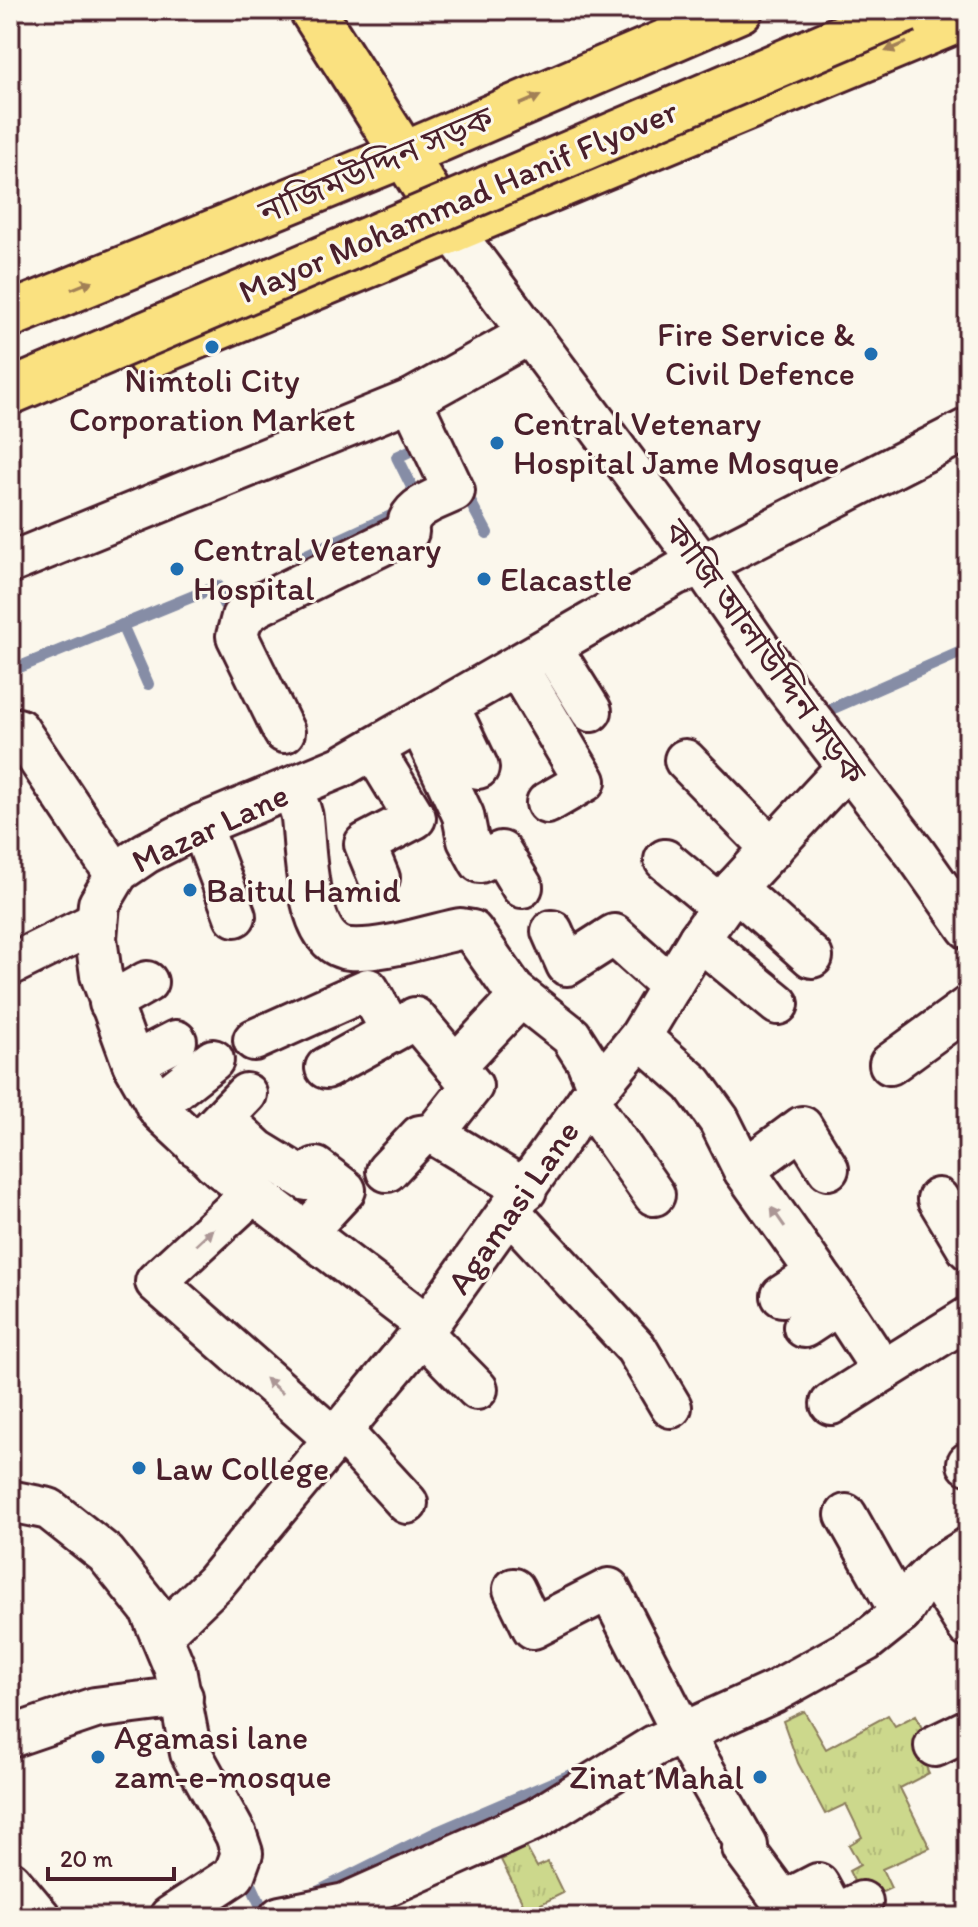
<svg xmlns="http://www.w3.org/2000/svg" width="978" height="1927" font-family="Itim,'Noto Sans Bengali',sans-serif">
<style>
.grass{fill:url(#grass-tufts);stroke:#8b7c5c;stroke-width:2}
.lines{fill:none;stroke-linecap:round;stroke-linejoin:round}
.stream{stroke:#868da6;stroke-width:12}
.minor-casing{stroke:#4a1f2b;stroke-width:46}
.major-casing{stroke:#4a1f2b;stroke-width:50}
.minor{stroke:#fbf7ec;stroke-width:40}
.major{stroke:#fae180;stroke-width:44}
.highway-bridge-casing{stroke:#4a1f2b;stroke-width:50;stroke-linecap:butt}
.highway-bridge{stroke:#fae180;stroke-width:44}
.oneway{fill:#a28056}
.oneway2{fill:#ab9695}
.poi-dot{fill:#1f6fb2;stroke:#fbf7ec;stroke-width:3}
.labels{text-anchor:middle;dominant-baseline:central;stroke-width:6;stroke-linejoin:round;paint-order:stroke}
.street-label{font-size:34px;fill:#4a1f2b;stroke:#fbf7ec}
.poi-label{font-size:34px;fill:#4a1f2b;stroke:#fbf7ec;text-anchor:start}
</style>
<defs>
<pattern id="grass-tufts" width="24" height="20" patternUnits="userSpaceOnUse" patternTransform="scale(2)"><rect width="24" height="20" fill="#ccd88c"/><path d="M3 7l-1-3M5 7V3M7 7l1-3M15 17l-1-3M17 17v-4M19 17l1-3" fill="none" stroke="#b1b979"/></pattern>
</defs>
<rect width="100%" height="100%" fill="#fbf7ec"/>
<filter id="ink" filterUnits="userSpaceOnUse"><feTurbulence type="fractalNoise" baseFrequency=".0125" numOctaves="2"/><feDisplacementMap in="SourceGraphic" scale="16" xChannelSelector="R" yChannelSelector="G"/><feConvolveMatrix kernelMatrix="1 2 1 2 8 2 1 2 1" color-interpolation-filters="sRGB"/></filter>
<g filter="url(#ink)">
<g class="grass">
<polygon points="804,1711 826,1749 888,1715 895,1726 916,1715 931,1749 920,1754 929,1773 900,1788 930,1848 882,1869 891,1888 864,1901 849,1871 860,1865 849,1845 862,1837 846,1804 825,1814 798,1763 783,1721"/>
<polygon points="526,1847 537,1867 548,1862 563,1893 527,1911 501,1860"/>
</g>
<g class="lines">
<g class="stream">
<polyline points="412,438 416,448 397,457 419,501"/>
<polyline points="464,490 487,533"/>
<polyline points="300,573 305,571 300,558 404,510"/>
<polyline points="122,625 148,684"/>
<polyline points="10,671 218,586 224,604 242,596"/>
<polyline points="819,709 822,713 968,649"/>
<polyline points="244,1869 266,1917"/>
<polyline points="313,1894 435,1833 580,1771"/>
</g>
<defs>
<g id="minor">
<polyline points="452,230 702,565 784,684 915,853 968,928"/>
<polyline points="10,563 411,400 529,334"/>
<polyline points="551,647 591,711"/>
<polyline points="517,667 585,781 547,803"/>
<polyline points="449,707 478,768"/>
<polyline points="420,724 463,815 468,840 480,862 501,852 522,887"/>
<polyline points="18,729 116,875"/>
<path d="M 284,732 L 237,636 L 242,617 L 257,606 L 408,532 C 405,507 436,500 454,491 L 411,400"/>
<polyline points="373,749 415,818 365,844 379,878"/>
<polyline points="685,760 772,849"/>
<path d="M 291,789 C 295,798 301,808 302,818 C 306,848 304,946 350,949 C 386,951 425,936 460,929 L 472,931 L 514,991 L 571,1036 L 587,1061 L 598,1088"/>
<polyline points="201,825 235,916"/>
<polyline points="665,860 721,907"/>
<polyline points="735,888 812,957"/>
<polyline points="552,931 567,965 614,935 671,986"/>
<polyline points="699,939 778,1004"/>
<polyline points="10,965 97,922"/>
<polyline points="110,1003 147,982"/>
<polyline points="415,1018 472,1086 434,1134 526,1190"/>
<polyline points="640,1037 693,1084 719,1120 744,1170 839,1304"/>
<polyline points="254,1040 368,989 392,1031"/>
<polyline points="133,1063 176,1041"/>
<polyline points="890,1064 968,1007"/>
<polyline points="455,1066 520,997"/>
<polyline points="326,1068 413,1020"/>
<polyline points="588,1100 654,1195"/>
<polyline points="156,1105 213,1060"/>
<polyline points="196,1146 246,1094"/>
<polyline points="214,1162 240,1134 257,1150 306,1180 316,1168 345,1190 307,1231"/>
<polyline points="744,1170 802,1127 828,1169"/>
<polyline points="387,1171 420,1136 434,1134"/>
<polyline points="254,1192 156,1282 333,1438"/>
<polyline points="938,1199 968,1249"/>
<polyline points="510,1212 636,1348 671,1407"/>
<polyline points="782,1296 817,1273"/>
<polyline points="428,1326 221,1168 161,1112 133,1063 101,975 96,938 99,904 118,872 146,853 201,825 341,767 676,574 702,565 968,429"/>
<polyline points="804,1327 839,1304 883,1371 968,1318"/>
<polyline points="422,1333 477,1389"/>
<polyline points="831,1404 883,1371"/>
<polyline points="340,1430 407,1503"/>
<polyline points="968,1463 968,1464"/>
<polyline points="10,1501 49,1509 106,1554 150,1609 175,1669 191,1753 236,1835 242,1853 234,1875 170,1917"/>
<polyline points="846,1515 901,1613"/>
<polyline points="933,1572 968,1627"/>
<polyline points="514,1589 533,1628 609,1589 683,1734 747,1846 743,1848 783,1902 818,1884 835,1915 862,1902"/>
<polyline points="161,1635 215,1583 422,1333 588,1100 640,1037 699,939 735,888 847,767"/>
<polyline points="10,1737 95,1708 182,1697"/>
<polyline points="935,1746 968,1730"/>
<polyline points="10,1881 40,1917"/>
<polyline points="280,1917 345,1904 536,1819 654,1746 774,1692 866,1641 901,1613 916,1589 939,1566 968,1548"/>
</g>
<g id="major">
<polyline points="312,10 452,230"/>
<polyline points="10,315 403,155 740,10"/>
<polyline points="149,356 968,16"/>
</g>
</defs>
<use href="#minor" class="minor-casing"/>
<use href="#major" class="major-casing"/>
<use href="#minor" class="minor"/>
<use href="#major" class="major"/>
<defs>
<polyline id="highway-bridge" points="10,392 907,10"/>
</defs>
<use href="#highway-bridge" class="highway-bridge-casing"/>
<use href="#highway-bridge" class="highway-bridge"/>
</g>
<defs><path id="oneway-solid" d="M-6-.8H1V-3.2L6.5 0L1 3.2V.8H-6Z" transform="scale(2)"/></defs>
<g class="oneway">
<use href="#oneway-solid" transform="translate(896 47) rotate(157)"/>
<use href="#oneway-solid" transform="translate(530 100) rotate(-23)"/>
<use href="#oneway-solid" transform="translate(82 285) rotate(-22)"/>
</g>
<g class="oneway2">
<use href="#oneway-solid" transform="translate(778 1217) rotate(-125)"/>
<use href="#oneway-solid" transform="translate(205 1237) rotate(-43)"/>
<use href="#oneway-solid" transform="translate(274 1386) rotate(-139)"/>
</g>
</g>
<g class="poi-dot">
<circle cx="212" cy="347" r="8"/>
<circle cx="871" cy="354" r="8"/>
<circle cx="497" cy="443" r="8"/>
<circle cx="177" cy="569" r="8"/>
<circle cx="484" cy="579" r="8"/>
<circle cx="190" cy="890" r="8"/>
<circle cx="139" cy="1468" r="8"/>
<circle cx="98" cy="1757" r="8"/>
<circle cx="760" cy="1777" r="8"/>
</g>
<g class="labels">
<g class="street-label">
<text transform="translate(376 165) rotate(-23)">নাজিমউদ্দিন সড়ক</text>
<text transform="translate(458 201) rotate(-23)">Mayor Mohammad Hanif Flyover</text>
<text transform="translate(765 652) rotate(54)">কাজি আলাউদ্দিন সড়ক</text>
<text transform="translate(210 828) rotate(-25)">Mazar Lane</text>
<text transform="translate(513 1207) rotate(-55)">Agamasi Lane</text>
</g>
<g class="poi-label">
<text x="855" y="334" text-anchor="end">Fire Service &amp;<tspan x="855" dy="39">Civil Defence</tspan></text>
<text x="212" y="380" text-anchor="middle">Nimtoli City<tspan x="212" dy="39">Corporation Market</tspan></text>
<text x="513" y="423">Central Vetenary<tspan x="513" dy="39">Hospital Jame Mosque</tspan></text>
<text x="193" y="549">Central Vetenary<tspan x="193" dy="39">Hospital</tspan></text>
<text x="500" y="579">Elacastle</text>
<text x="206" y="890">Baitul Hamid</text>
<text x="155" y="1468">Law College</text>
<text x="114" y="1737">Agamasi lane<tspan x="114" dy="39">zam-e-mosque</tspan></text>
<text x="744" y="1777" text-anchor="end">Zinat Mahal</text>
</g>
</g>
<rect width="978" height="1927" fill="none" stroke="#fbf7ec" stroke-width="40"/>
<rect x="20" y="20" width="938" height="1887" fill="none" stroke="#4a1f2b" stroke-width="3" filter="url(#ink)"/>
<path d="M48 1867v12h126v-12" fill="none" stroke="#4a1f2b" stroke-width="4"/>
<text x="60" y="1867" font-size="24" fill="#4a1f2b" stroke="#fbf7ec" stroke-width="6" paint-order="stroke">20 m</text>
</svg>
